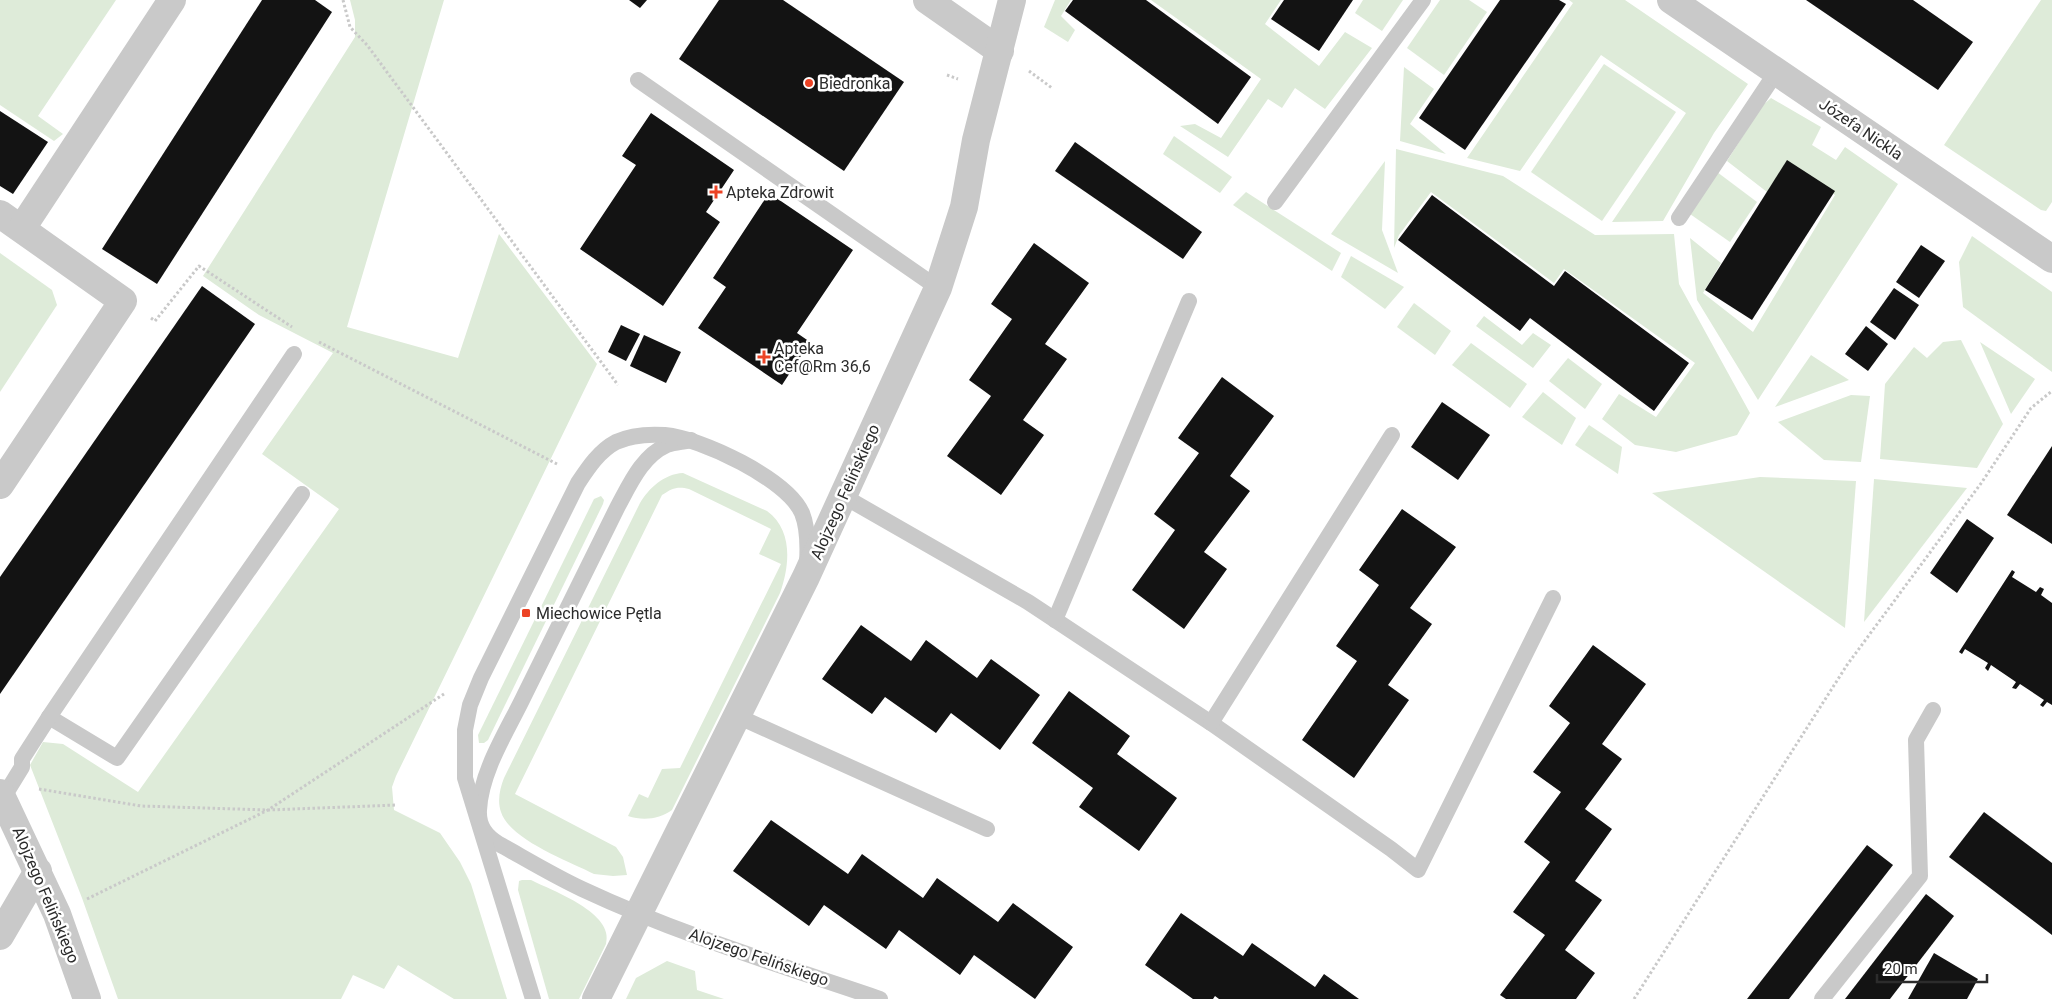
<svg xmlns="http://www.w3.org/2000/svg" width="2052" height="999" font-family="Roboto,sans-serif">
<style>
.green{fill:#deebd9}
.building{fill:#131313}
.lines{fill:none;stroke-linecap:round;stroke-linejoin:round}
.path{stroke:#c9c9c9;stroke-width:3;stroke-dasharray:2.5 2.5;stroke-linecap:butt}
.service{stroke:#c9c9c9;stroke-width:16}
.minor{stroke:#c9c9c9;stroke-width:28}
.poi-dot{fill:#ec4325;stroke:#fff;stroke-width:2}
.labels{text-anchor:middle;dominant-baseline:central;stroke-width:5;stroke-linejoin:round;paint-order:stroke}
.poi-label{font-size:16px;fill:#2c2c2c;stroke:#fff;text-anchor:start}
.street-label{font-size:16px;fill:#2c2c2c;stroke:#fff}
</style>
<rect width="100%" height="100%" fill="#fff"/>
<g class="green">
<polygon points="0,0 116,0 38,116 63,134 54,141 0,105"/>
<polygon points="350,0 444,0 347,327 458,358 499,234 597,364 396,776 392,787 394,810 440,833 460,862 471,884 507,999 454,999 398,965 384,989 353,975 341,999 118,999 82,898 30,765 43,742 63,744 138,792 339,509 262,454 333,353 259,315 203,276 355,37 355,20"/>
<polygon points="1055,0 1071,0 1061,16 1075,30 1068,42 1044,27"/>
<polygon points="1151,0 1281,0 1265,24 1319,66 1345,32 1372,48 1325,109 1295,88 1282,108 1268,99 1228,157 1180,126 1195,124 1221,138 1261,79"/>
<polygon points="1363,0 1403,0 1382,31 1355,13"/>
<polygon points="1440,0 1469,0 1487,12 1444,75 1407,48"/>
<polygon points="1569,0 1625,0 1748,84 1714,133 1663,221 1612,222 1686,113 1601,55 1520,171 1467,158 1573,3"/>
<polygon points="2041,0 2052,0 2052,202 2046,211 2041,210 1944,145"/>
<polygon points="1604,64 1676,112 1602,221 1531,172"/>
<polygon points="1404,67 1434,89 1410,124 1446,154 1400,141"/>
<polygon points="1771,98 1821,127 1812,145 1836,160 1845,147 1898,184 1758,400 1697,300 1690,238 1721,263 1703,293 1753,332 1835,195 1787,161 1767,192 1727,161 1762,106"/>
<polygon points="1174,136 1232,177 1220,193 1163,154"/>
<polygon points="1396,149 1503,176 1595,235 1674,234 1679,284 1750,413 1737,435 1676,452 1635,445 1602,419 1619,394 1656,417 1695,363 1564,269 1554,283 1431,192 1399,235 1394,248"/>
<polygon points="1385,161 1382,230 1398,273 1331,234"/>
<polygon points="1717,172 1757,202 1730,242 1690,214"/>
<polygon points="1246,192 1341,253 1332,271 1233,205"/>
<polygon points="1972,236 2052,292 2052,372 1963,307 1959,262"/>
<polygon points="0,253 52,290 57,305 0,392"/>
<polygon points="1351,256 1404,287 1385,309 1341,277"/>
<polygon points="1414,303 1451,331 1435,355 1397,327"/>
<polygon points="1484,316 1522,345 1533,333 1551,345 1533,368 1476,326"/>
<polygon points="1961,340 2003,424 1977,468 1880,459 1885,384 1914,347 1927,358 1943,342"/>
<polygon points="1980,342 2035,379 2011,414"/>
<polygon points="1471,343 1527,384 1510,408 1452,365"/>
<polygon points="1811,355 1849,380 1775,407"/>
<polygon points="1568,358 1602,384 1585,409 1549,381"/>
<polygon points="1543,392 1576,418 1562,445 1522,417"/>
<polygon points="1851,395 1870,396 1861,462 1824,460 1778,422"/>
<polygon points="1589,425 1622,447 1618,474 1575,445"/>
<path d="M 683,473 L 767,511 C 793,530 790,565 780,593 L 672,810 C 660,819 643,821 628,816 L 639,794 L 648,798 L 662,769 L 680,768 L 781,564 L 759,554 L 771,529 L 689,489 C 678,486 672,488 662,495 L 515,794 L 616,847 L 623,857 L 627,875 L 613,876 L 594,874 C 569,861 510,840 501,812 C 497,801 500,788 504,778 L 640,503 C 649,488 664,474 683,473 Z"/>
<polygon points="1760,477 1856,481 1845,628 1652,493"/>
<polygon points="1874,479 1967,488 1864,622"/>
<polygon points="601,496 604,500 603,504 488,740 484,743 479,743 478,735 594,499"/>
<path d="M 522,880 L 531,880 C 553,891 615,913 606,944 L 579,999 L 549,999 L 518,890 L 519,881 Z"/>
<polygon points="667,961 695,971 697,990 724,999 626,999 636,978"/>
</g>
<g class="building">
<polygon points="262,0 315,0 332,12 157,284 102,249"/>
<polygon points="629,0 647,0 640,8"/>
<polygon points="719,0 783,0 904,82 844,171 679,59"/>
<polygon points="1073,0 1146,0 1251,77 1218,124 1065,11"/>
<polygon points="1284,0 1353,0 1319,51 1271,19"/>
<polygon points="1500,0 1559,0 1566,4 1465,150 1419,118"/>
<polygon points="1806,0 1913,0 1973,42 1938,90"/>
<polygon points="0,111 48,142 13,194 0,186"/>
<polygon points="651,113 734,170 706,212 720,222 663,306 580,249 636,165 622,156"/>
<polygon points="1075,142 1202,232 1183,259 1055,171"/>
<polygon points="1787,160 1835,191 1752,320 1705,290"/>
<polygon points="769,193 853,250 797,333 810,342 782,385 698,328 726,287 713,278"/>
<polygon points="1432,195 1554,286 1565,271 1689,363 1654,411 1530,318 1520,331 1398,240"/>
<polygon points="1034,243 1089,283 1045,344 1067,359 1023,420 1044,435 1001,495 947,456 991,396 969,380 1012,319 991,304"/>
<polygon points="1921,245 1945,261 1919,298 1896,282"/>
<polygon points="202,286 255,324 0,694 0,577"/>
<polygon points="1894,288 1919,305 1895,340 1870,322"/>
<polygon points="621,325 640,334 626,361 608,352"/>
<polygon points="1866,326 1888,344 1868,371 1845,354"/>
<polygon points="644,335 681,352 666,383 630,366"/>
<polygon points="1222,377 1274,416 1230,476 1250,491 1204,552 1227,569 1184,629 1132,590 1175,530 1154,514 1199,453 1178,438"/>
<polygon points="1442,402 1490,435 1458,480 1411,447"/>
<polygon points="2052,446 2052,544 2007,515"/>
<polygon points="1402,509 1456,547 1410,608 1432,624 1388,685 1409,700 1354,778 1302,740 1357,661 1336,646 1379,585 1359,570"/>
<polygon points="1967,519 1994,538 1957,593 1930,573"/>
<polygon points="2012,570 2015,572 2012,577 2036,592 2040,587 2044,589 2041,595 2052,603 2052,705 2047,702 2043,707 2040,705 2044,700 2020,684 2016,689 2012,688 2016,682 1991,665 1988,671 1985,668 1988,663 1965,649 1962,654 1959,652"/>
<polygon points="861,625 911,661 926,640 977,678 991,659 1040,695 1000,750 951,713 936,733 885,697 872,714 822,679"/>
<polygon points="1593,645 1646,684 1602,744 1622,759 1585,809 1612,829 1575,881 1602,900 1565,950 1595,973 1576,999 1506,999 1500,995 1545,935 1513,912 1550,862 1524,842 1561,792 1533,772 1570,723 1549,706"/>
<polygon points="1069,691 1130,736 1117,754 1177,798 1139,851 1079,807 1093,788 1032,743"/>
<polygon points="1984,812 2052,863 2052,935 1949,857"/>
<polygon points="771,820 848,874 862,854 923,898 937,878 998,922 1013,903 1073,947 1035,999 974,955 960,975 899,930 886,949 824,905 809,926 733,871"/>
<polygon points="1867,845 1893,865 1789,999 1747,999"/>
<polygon points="1926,894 1954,916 1890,999 1845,999"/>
<polygon points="1181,913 1243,956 1252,943 1315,987 1324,974 1359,999 1219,999 1215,996 1213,999 1193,999 1145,965"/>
<polygon points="1934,953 1978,979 1967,999 1908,999"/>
</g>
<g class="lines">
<g class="path">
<polyline points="343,0 350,27 367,45 618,385"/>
<polyline points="1029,71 1052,88"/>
<polyline points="947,75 958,79"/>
<polyline points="151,318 155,321 199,266 292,327"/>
<polyline points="319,342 557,464"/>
<polyline points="39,789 141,806 268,810 397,805"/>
<polyline points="87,899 268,810 444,694"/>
<polyline points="1634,999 1847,665 1982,482 2031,408 2052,391"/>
</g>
<g class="service">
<polyline points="638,80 938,288"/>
<polyline points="1275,202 1423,0"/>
<polyline points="1679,218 1777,71"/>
<path d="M 691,440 C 684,442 674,442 667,445 C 642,456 630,484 618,506 C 587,569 556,631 525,694 C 508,730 481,770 479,810 C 478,826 486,836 499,844 C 526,859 554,876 582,889 C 678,934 780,965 880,999"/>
<polyline points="843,496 1028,602 1211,723 1391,849 1418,870 1553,598"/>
<polyline points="1055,620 1189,301"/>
<polyline points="737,716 987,829"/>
<polyline points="49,717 117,758 302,494"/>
<polyline points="1211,723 1392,435"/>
<polyline points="3,798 22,767 22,759 49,717 294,354"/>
<path d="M 533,999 L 465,778 L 465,730 L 470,705 L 481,678 L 578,483 C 588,468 599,451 616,442 C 631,435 650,434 665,435 C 701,438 787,479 802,513 C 808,528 808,547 807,563"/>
<polyline points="1822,999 1920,876 1916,740 1933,710"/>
</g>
<g class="minor">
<polyline points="927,0 1000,51"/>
<polyline points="1671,0 2052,259"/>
<polyline points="0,214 123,301 0,485"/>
<polyline points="22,228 172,0"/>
<polyline points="0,793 57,914 87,999"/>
<polyline points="0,936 38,871"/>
<polyline points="596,999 806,577 938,288 964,207 976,140 1012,0"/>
</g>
</g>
<g class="poi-dot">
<circle cx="809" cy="83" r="5"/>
<path d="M713.5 184.5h5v5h5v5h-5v5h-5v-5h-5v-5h5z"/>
<path d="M761.5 349.5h5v5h5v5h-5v5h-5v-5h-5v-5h5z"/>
<rect x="521" y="608" width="10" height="10" rx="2.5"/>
</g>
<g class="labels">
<g class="poi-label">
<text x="819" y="83">Biedronka</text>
<text x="726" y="192">Apteka Zdrowit</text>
<text x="774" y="348">Apteka<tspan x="774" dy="18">Cef@Rm 36,6</tspan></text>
<text x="536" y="613">Miechowice Pętla</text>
</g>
<g class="street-label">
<text transform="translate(1861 129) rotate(34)">Józefa Nickla</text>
<text transform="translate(845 492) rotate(-66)">Alojzego Felińskiego</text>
<text transform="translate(46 895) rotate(67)">Alojzego Felińskiego</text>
<text transform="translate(759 957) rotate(19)">Alojzego Felińskiego</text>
</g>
</g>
<path d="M1877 974v8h110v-8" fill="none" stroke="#2c2c2c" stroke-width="2.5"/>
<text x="1884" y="974" font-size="15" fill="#2c2c2c" stroke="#ffffff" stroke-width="4" paint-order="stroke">20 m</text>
</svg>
